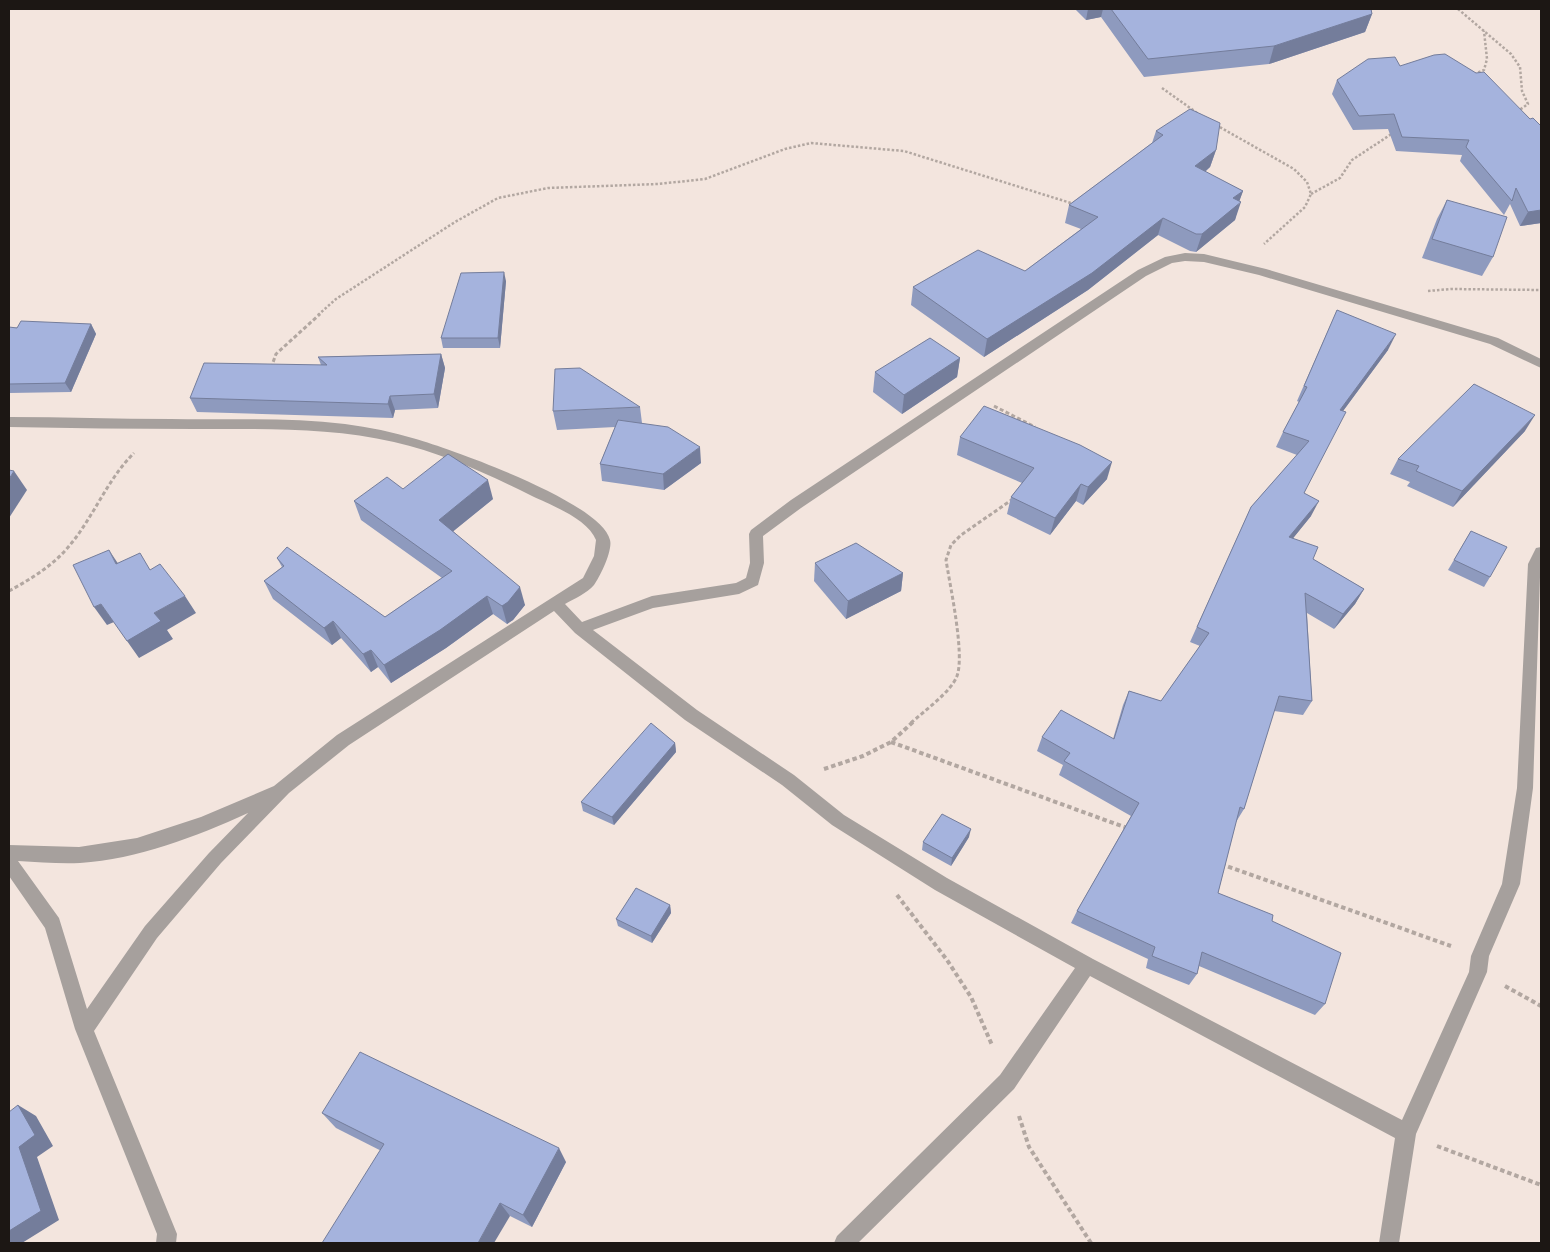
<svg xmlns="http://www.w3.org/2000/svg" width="1550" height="1252" font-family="'Sofia Sans Condensed',sans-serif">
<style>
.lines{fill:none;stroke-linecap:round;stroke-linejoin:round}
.path-far2{stroke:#b2a7a1;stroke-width:2.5;stroke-dasharray:2.5 2;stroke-linecap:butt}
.path-far1{stroke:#b2a7a1;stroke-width:3;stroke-dasharray:4 2.5;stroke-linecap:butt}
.path{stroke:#b2a7a1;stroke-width:4;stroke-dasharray:4.5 3;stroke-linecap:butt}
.minor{fill:#a6a09d;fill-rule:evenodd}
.wall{fill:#8e9abe}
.shaded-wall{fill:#747d9b}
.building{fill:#a5b3dd;stroke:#747d9b}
</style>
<rect width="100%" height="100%" fill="#f3e5de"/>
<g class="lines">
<g class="path-far2">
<polyline points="1458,9 1511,54 1520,67 1522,91 1528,104 1518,111"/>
<polyline points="1474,74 1484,70 1487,59 1484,31"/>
<polyline points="1162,88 1200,115"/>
<polyline points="1216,125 1294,169 1307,182 1311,194 1305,207 1264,244"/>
<polyline points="1311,194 1340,178 1352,160 1393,133"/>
<polyline points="1428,291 1451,289 1541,290"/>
<polyline points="318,315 336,299 455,222 498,198 548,188 658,184 705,179 785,149 811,143 904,151 1074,204"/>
</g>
<g class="path-far1">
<polyline points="271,368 276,354 320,314"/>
<polyline points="994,406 1035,427"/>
<path d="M 9,591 C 31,579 54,565 70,545 C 94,516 107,480 134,453"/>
<path d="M 911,723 C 924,711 951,692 957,676 C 965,654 950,586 946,560 L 951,545 L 961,535 L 1013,499"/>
</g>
<g class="path">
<polyline points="891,742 1127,828"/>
<polyline points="824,769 863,756 891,742 913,722"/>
<polyline points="1221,864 1451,946"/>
<polyline points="897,895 947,960 971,997 992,1045"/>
<polyline points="1505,986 1541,1006"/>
<polyline points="1019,1116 1029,1147 1091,1243"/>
<polyline points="1437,1146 1541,1185"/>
</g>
<path class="minor" d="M 1185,253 L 1204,254 L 1266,269 L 1498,338 L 1541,359 L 1541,368 L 1490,344 L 1259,275 L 1204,262 L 1185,261 L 1172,263 L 1146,276 L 801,508 L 763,536 L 764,563 L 758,585 L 739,594 L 653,608 L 593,630 L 697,710 L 794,775 L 844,815 L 947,878 L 1093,959 L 1402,1120 L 1469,972 L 1471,956 L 1502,884 L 1517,788 L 1528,564 L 1536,548 L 1541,547 L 1533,788 L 1520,884 L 1489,956 L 1487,972 L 1416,1134 L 1399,1243 L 1379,1243 L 1395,1138 L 1090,976 L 1014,1089 L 858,1243 L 834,1243 L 837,1236 L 1000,1075 L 1075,968 L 935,890 L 832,825 L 782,785 L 685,720 L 575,633 L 554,611 L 349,745 L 289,793 L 221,863 L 157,938 L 94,1031 L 177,1234 L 176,1243 L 156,1243 L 157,1234 L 75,1029 L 45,928 L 9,876 L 9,845 L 79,847 L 137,838 L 201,817 L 274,786 L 337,735 L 583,578 L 594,556 L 596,540 C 588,519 551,505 532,496 C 488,474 442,453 394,442 C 329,427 261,429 195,429 C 133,429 71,428 9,427 L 9,417 C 63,417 117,419 171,419 C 229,420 288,417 345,424 C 369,427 393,432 416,439 C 453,450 601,502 610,540 C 613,550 600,577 594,585 C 587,593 574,599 565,604 L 582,622 L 652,596 L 736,583 L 746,578 L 750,563 L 749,534 L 751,530 L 791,500 L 1138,270 L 1165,257 ZM 248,813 L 209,853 L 145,926 L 87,1009 L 59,918 L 18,861 C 39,862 59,864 80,863 C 138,859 195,837 248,813 Z"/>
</g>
<g class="wall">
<polygon points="1075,9 1371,9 1372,14 1365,32 1269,64 1144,77 1101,17 1086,20"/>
<polygon points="1400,66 1530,119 1541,126 1541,223 1520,226 1510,204 1504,215 1460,161 1462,155 1396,151 1388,129 1353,130 1332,94 1337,80"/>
<polygon points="1156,131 1216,150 1210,167 1205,172 1243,191 1239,201 1235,220 1196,252 1190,251 1158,235 1088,290 984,357 911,305 913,287 1025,271 1081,229 1065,223 1069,205 1152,143"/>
<polygon points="1447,200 1493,257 1482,276 1422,258 1437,219"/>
<polygon points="506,281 500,348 443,348 441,338"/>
<polygon points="1337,310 1388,350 1343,411 1304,493 1311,516 1293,538 1313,559 1364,589 1355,604 1334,629 1307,613 1312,701 1303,715 1274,711 1244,809 1236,822 1218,893 1272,921 1325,1004 1315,1015 1199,966 1197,974 1189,985 1146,968 1148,959 1071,923 1077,911 1131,816 1059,775 1063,765 1037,751 1042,737 1113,739 1123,705 1129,691 1161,701 1200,646 1190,642 1251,507 1297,455 1276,447 1283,432 1299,402 1297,401"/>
<polygon points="91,324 96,334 71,392 9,393 9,328"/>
<polygon points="441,354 445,368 438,408 395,410 393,418 197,412 190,398 321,365 318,357"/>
<polygon points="960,358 957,377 902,414 873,392 875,372"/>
<polygon points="640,407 642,423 701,463 664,490 602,481 600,464 615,427 557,430 553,411"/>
<polygon points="1525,431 1453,507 1407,486 1410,482 1390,474 1398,459"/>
<polygon points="960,437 1107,479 1083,505 1076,501 1050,535 1007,514 1011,497 1022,483 957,455"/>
<polygon points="403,489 493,499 453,531 525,605 513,620 507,624 493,614 446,648 391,683 378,667 371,672 341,638 332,645 273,599 264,581 282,567 277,558 385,617 442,578 361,520 354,501"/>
<polygon points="1471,531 1490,577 1484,587 1448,570"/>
<polygon points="815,563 903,573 901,591 846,619 814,581"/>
<polygon points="675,743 676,752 614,825 583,811 581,802"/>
<polygon points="969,837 951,866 922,850 923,842"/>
<polygon points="670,905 671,913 652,943 618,926 616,919"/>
<polygon points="322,1113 566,1162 532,1227 336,1128"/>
</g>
<g class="shaded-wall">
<polygon points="1088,9 1103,9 1101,17 1086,20"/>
<polygon points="1372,14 1365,32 1269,64 1274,46"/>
<polygon points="1216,150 1210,167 1190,184 1195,166"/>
<polygon points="1243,191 1238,205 1241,202 1235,220 1196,252 1202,234 1233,198"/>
<polygon points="1541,210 1541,223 1520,226 1528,212"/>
<polygon points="1163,218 1158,235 1088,290 984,357 987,339"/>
<polygon points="504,272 506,281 500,348 498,338"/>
<polygon points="91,324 96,334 71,392 65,383"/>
<polygon points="1396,334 1388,350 1332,426 1340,410"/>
<polygon points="441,354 445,368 438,408 434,394"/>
<polygon points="960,358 957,377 902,414 904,395"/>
<polygon points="390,396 395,410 393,418 388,404"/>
<polygon points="1535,415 1525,431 1453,507 1462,491"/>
<polygon points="700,447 701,463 664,490 663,474"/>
<polygon points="1112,462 1107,479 1083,505 1088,487"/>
<polygon points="14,471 27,490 9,518 9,479"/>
<polygon points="488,480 493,499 445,538 439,520"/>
<polygon points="1081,484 1076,501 1050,535 1055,518"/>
<polygon points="1319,501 1311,516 1282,552 1289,537"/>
<polygon points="109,550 121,568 116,564"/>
<polygon points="903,573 901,591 846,619 848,601"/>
<polygon points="520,587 525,605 513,620 507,624 502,606"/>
<polygon points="1364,589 1355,604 1334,629 1343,614"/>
<polygon points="185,596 196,613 167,630 173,639 139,658 127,641 154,613"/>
<polygon points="487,596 493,614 446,648 391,683 384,665"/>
<polygon points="101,604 114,622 107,625 94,607"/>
<polygon points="333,621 341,638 332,645 324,628"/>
<polygon points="371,650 378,667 371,672 363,654"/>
<polygon points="675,743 676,752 614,825 612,817"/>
<polygon points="971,829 969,837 951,866 952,858"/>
<polygon points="670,905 671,913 652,943 651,936"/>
<polygon points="18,1105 36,1116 53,1146 37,1157 59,1220 22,1243 9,1243 9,1231 19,1147"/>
<polygon points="559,1148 566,1162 532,1227 523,1215"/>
<polygon points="500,1203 510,1216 494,1243 478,1243"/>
</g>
<g class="building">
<polygon points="1111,9 1371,9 1372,14 1274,46 1148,59"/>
<polygon points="1445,54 1476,73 1484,72 1530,119 1533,118 1541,126 1541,210 1528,212 1516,188 1512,201 1466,147 1469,140 1402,137 1394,114 1359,116 1337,80 1368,59 1395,57 1400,66 1434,55"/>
<polygon points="1190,109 1220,123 1216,150 1195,166 1243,191 1233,198 1241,202 1202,234 1196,234 1163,218 1092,273 987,339 913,287 978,250 1025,271 1098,217 1069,205 1163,135 1156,131"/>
<polygon points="1447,200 1507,217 1493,257 1432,239"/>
<polygon points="504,272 498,338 441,338 461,273"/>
<polygon points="1337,310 1396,334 1340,410 1346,412 1304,493 1319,501 1289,537 1318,547 1313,559 1364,589 1343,614 1305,593 1312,701 1279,696 1244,809 1240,807 1218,893 1273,915 1272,921 1341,953 1325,1004 1202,952 1197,974 1152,956 1155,947 1077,911 1139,803 1064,761 1070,753 1042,737 1061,710 1114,739 1129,691 1161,701 1209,633 1197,627 1251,507 1309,441 1283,432 1307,387 1304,386"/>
<polygon points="21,321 91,324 65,383 9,384 9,327 17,328"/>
<polygon points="930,338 960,358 904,395 875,372"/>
<polygon points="441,354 434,394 390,396 388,404 190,398 204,363 327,365 318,357"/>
<polygon points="580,368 640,407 553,411 555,369"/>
<polygon points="1474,384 1535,415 1462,491 1416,471 1419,466 1398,459"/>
<polygon points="984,406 1080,445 1112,462 1088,487 1081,484 1055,518 1011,497 1034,468 960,437"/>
<polygon points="618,420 668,427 700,447 663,474 600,464"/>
<polygon points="448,454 488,480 439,520 520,587 508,602 502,606 487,596 440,630 384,665 371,650 363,654 333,621 324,628 264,581 284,566 277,558 287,547 385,617 452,571 354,501 387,477 403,489"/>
<polygon points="9,470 14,471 9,479"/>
<polygon points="1471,531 1507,547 1490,577 1454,560"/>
<polygon points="856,543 903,573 848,601 815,563"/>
<polygon points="109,550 116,564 140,553 150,570 160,564 185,596 154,613 161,621 127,641 101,604 94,607 73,565"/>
<polygon points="651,723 675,743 612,817 581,802"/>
<polygon points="942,814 971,829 952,858 923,842"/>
<polygon points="636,888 670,905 651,936 616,919"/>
<polygon points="360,1052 559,1148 523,1215 500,1203 478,1243 322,1243 384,1144 322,1113"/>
<polygon points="18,1105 35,1135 19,1147 41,1211 9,1231 9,1112"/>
</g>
<rect width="1550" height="1252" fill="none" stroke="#1c1714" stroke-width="20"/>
</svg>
